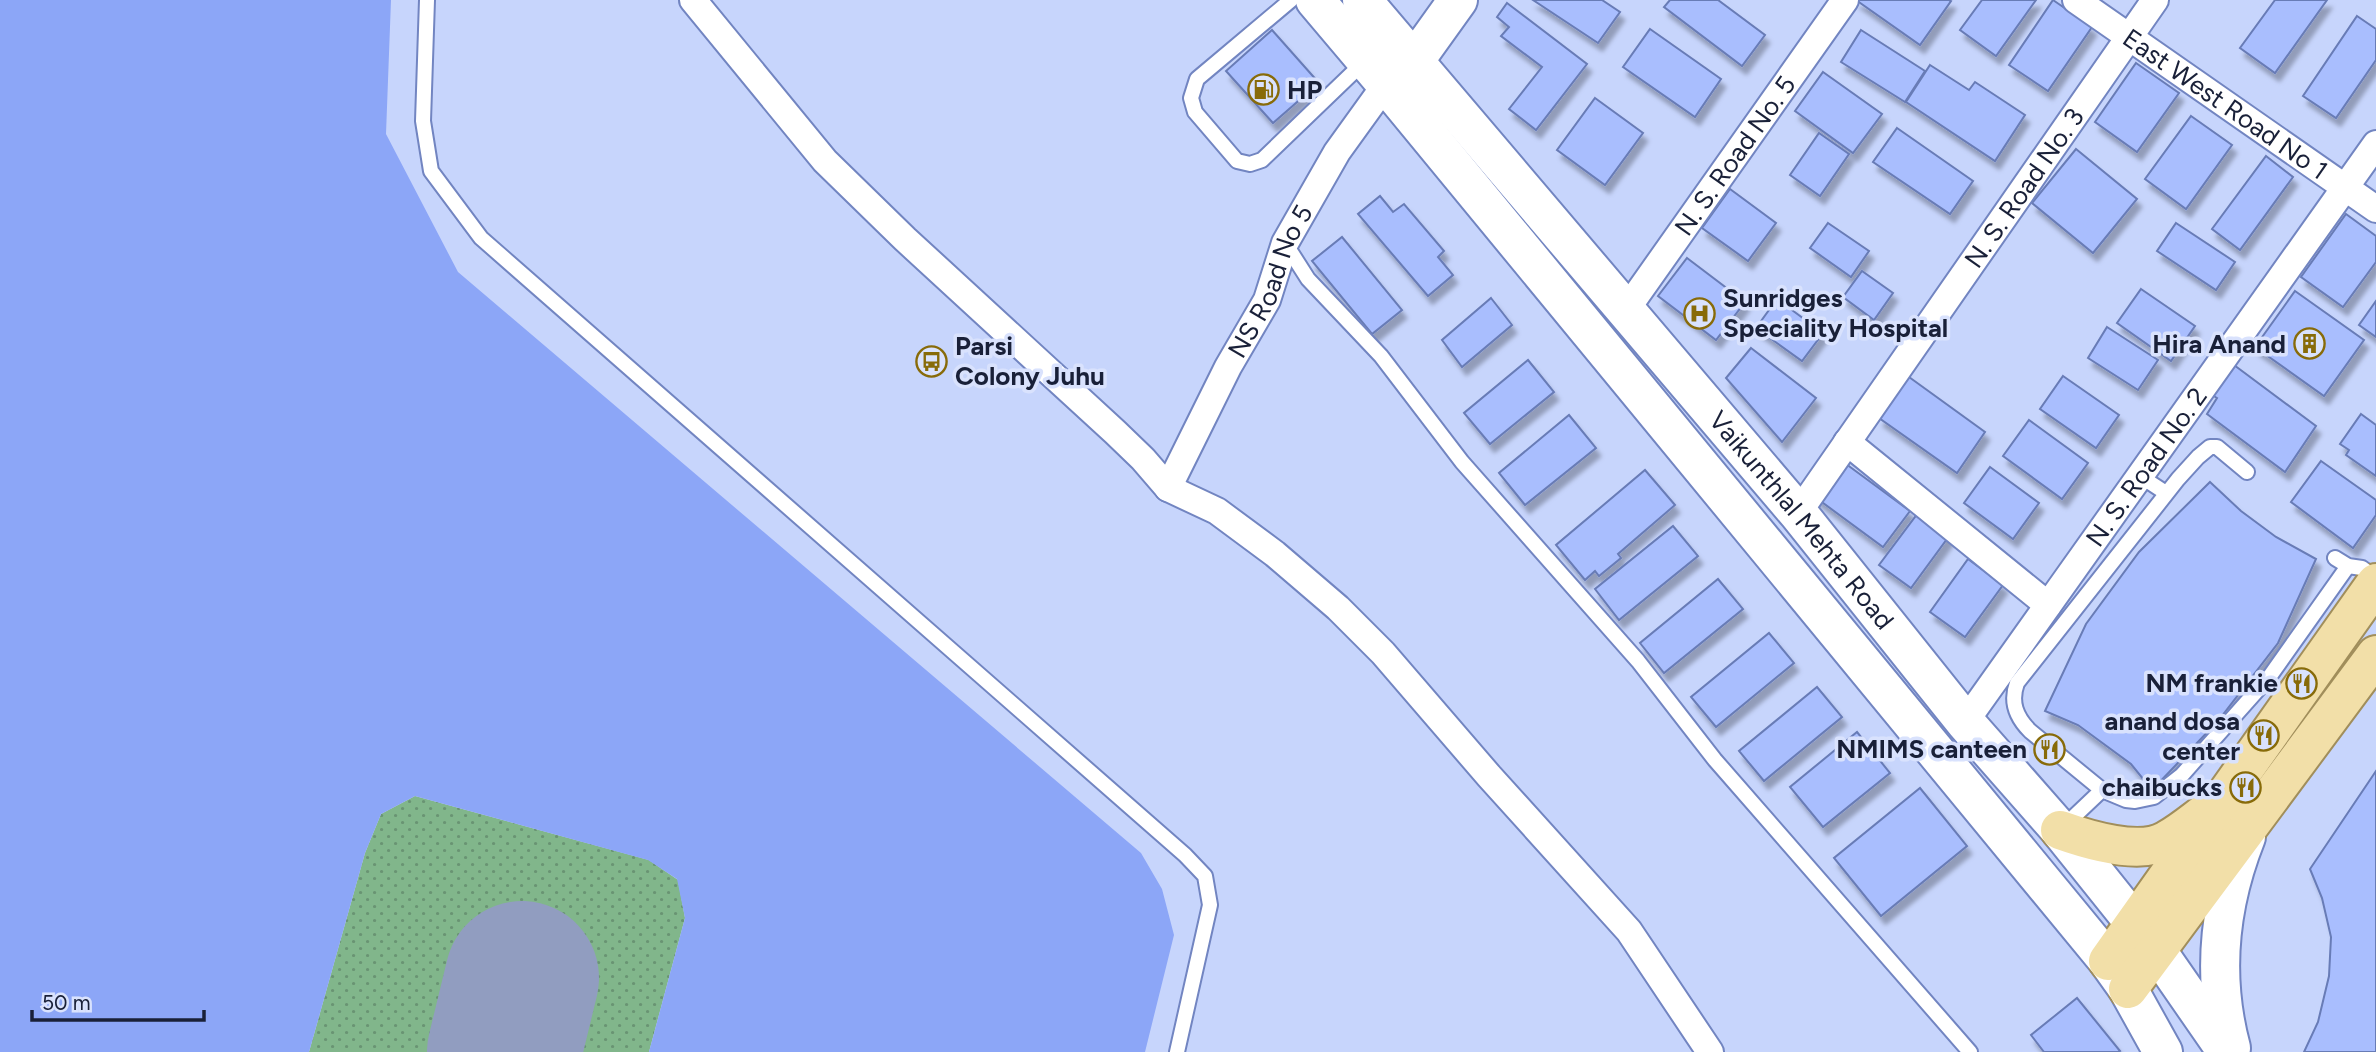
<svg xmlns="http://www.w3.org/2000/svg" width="2376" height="1052" font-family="Figtree,sans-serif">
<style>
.green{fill:url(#green-dots)}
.water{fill:#8ca6f7}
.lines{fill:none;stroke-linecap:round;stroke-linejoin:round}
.runway{stroke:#919dc0;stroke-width:154}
.building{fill:#a9befe;stroke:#687bb6;stroke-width:2;filter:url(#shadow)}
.lane-casing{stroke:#7285c1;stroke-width:18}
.street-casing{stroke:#7285c1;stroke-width:30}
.secondary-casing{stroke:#7285c1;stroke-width:42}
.primary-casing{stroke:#a18e5b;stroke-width:42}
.lane{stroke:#fff;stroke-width:14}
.street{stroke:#fff;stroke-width:26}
.secondary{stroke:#fff;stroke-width:38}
.primary{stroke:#f2dfa8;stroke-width:38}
.labels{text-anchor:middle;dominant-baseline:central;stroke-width:7;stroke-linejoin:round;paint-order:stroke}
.poi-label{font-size:26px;font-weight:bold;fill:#192038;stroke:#d9e2fd;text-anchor:end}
.street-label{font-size:26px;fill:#192038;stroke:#d9e2fd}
</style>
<defs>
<pattern id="green-dots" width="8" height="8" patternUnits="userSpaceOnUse" patternTransform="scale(1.75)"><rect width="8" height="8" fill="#81b68b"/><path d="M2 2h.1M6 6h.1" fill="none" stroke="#699473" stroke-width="1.8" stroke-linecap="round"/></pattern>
<filter id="shadow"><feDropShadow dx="4.5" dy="8" stdDeviation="2" flood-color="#0004"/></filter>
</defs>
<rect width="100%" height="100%" fill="#c7d5fc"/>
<polygon class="green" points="415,796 649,860 678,880 685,918 649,1052 533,1052 552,970 482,951 457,1052 309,1052 365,853 381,814"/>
<polygon class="water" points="0,0 391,0 386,134 458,272 1141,853 1162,889 1174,935 1145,1052 649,1052 685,918 677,879 648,860 415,796 381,814 365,853 309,1052 0,1052"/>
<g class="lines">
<polyline class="runway" points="504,1052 522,978"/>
</g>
<g class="building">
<polygon points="1533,0 1602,0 1620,12 1598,43"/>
<polygon points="1670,0 1718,0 1765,35 1742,66 1664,7"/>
<polygon points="1856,0 1949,0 1951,1 1920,45"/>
<polygon points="1982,0 2036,0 1996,56 1960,30"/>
<polygon points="2053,0 2092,27 2048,91 2009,65"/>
<polygon points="2275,0 2327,0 2275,73 2240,48"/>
<polygon points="1507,3 1587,64 1536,130 1509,109 1542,67 1501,36 1509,27 1497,17"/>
<polygon points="2357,16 2376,29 2376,60 2336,118 2303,96"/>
<polygon points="1650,29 1721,79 1695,117 1623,67"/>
<polygon points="1272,30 1319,83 1273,123 1226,71"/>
<polygon points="1861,30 1925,71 1905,102 1841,62"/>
<polygon points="2136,63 2179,93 2137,152 2095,122"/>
<polygon points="1930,65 1969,90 1975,82 2025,115 1995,161 1906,102"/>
<polygon points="1823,72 1882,114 1853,153 1795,111"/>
<polygon points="1595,98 1643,133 1605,185 1557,150"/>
<polygon points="2191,116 2232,145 2186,209 2145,179"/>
<polygon points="1897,128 1973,181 1950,214 1873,162"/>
<polygon points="1819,133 1849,154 1820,196 1790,175"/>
<polygon points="2076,149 2137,199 2093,253 2032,203"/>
<polygon points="2266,156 2293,177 2240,250 2212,229"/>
<polygon points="1730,189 1776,223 1748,261 1702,228"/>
<polygon points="1380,196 1393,212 1404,204 1444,251 1438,257 1453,275 1428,296 1358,214"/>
<polygon points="2346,214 2376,236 2376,262 2343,307 2301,277"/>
<polygon points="1828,223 1869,251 1851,277 1810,248"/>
<polygon points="2176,223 2235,262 2216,290 2157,251"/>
<polygon points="1342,237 1402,310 1372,334 1312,261"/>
<polygon points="1687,258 1745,302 1716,340 1658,296"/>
<polygon points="1862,271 1893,293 1874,320 1843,297"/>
<polygon points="2141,289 2195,326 2171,361 2117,323"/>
<polygon points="2295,291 2364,340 2324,396 2255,347"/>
<polygon points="1491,298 1512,325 1462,367 1442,340"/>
<polygon points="1777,299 1823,333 1802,361 1756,328"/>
<polygon points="2376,301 2376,337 2359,325"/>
<polygon points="2107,327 2158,360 2138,390 2088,358"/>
<polygon points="1751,348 1816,398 1782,442 1726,378"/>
<polygon points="1528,360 1554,392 1490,444 1464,413"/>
<polygon points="2234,365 2316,426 2285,472 2207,414 2217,398 2212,395"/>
<polygon points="2063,376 2119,415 2096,448 2040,409"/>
<polygon points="1909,377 1985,432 1957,473 1879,418"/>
<polygon points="2361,414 2376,425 2376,476 2346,455 2349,450 2340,444"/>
<polygon points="1569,415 1596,448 1525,505 1499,473"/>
<polygon points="2029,420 2088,463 2062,499 2003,456"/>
<polygon points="1842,461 1910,511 1883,547 1815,497"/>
<polygon points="2321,461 2376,500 2376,515 2353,548 2291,502"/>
<polygon points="1990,467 2039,503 2013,539 1964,503"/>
<polygon points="1645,470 1675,505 1618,554 1621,558 1599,576 1595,571 1585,580 1556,545"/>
<polygon points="2210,482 2241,511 2276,537 2316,559 2278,643 2218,721 2152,790 2131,764 2078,725 2045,711 2086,624 2139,552"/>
<polygon points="1924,505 1955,528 1911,588 1879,565"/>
<polygon points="1673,526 1698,556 1619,620 1595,589"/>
<polygon points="1968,559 2003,585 1965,637 1930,612"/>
<polygon points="1718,579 1743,609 1664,673 1640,643"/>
<polygon points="1769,633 1794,663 1716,727 1691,697"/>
<polygon points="1817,687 1842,717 1764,781 1739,751"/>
<polygon points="1857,732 1890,773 1823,827 1790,787"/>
<polygon points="2376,771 2376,1052 2304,1052 2318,1022 2329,976 2331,937 2322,898 2310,869"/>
<polygon points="1920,788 1967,846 1881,916 1834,858"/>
<polygon points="2077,998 2120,1051 2118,1052 2044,1052 2031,1035"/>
</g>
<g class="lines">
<defs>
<g id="lane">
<polyline points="427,0 423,121 431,171 481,238 1185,855 1205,876 1210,905 1177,1052"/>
<polyline points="1291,0 1197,79 1191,98 1195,112 1237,161 1250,164 1262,160 1365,61"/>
<polyline points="1285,243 1308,279 1381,356 1462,462 1638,661 1715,760 1970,1052"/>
<path d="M 2247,472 L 2217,447 L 2210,447 L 2198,457 L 2178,479 L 2017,683 C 2010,702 2016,717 2030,731 L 2102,790 L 2126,800 L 2135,801 L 2154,797 L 2182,775 L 2270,676 L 2348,566"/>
<polyline points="2140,476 2166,493"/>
<polyline points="2335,558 2348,566 2362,568 2376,578"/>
<polyline points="2063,827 2102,790"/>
</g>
<g id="street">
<polyline points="693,0 825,161 905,239 1115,432 1143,459 1168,488 1217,511 1275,554 1338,608 1383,653 1489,776 1629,931 1710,1052"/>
<path id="s1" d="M 2076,0 L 2376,209"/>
<path id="s2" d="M 1626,310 L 1845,0"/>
<polyline points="1847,442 2048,605"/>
<path id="s3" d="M 1168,488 L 1228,367 L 1267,300 L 1285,243 L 1337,152 L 1386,84"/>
<path id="s4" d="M 1798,513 L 2155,0"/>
<path id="s5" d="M 1965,722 L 2376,144"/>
</g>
<g id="secondary">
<polyline points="1315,0 1386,84 2108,961 2128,989 2163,1052"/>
<path id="s6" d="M 1362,0 L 1798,513 L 1965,722 L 2060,830 L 2157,951 L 2227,1052"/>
<polyline points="1396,76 1415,60 1458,0"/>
<path d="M 2231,1048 C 2212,977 2219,905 2246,837"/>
</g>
<g id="primary">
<path d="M 2060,830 C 2088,840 2140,856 2167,840 C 2180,833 2192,823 2204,814"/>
<polyline points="2108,961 2376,583"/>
<polyline points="2128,989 2376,655"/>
</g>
</defs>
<use href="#lane" class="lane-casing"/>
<use href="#street" class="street-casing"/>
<use href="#secondary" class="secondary-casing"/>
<use href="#primary" class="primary-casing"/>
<use href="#lane" class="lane"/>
<use href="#street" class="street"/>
<use href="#secondary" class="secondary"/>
<use href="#primary" class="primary"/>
</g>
<defs>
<symbol id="fuel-ring" viewBox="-11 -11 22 22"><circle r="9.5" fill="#d9e2fd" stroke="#886b09" stroke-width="1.5"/><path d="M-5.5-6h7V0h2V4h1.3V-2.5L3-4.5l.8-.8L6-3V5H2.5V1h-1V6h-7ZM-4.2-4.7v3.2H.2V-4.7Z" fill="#886b09"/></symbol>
<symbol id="hospital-ring" viewBox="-11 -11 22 22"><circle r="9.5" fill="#d9e2fd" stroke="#886b09" stroke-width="1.5"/><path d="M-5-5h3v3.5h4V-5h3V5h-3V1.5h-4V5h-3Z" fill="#886b09"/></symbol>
<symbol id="building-ring" viewBox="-11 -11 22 22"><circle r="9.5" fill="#d9e2fd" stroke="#886b09" stroke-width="1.5"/><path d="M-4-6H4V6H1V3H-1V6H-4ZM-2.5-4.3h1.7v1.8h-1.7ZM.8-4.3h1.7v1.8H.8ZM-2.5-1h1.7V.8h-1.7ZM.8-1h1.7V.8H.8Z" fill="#886b09"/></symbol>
<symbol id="bus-ring" viewBox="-11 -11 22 22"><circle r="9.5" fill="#d9e2fd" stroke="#886b09" stroke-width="1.5"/><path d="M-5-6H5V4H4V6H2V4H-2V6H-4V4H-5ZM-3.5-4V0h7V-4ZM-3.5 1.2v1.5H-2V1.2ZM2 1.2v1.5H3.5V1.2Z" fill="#886b09"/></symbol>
<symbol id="restaurant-ring" viewBox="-11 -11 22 22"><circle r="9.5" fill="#d9e2fd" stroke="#886b09" stroke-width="1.5"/><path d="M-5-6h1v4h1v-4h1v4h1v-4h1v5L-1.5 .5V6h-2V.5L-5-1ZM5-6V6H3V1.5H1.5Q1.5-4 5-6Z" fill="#886b09"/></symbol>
</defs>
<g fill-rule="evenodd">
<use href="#fuel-ring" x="1246" y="72" width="35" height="35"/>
<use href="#hospital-ring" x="1682" y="296" width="35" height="35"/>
<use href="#building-ring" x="2292" y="326" width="35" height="35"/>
<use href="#bus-ring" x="914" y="344" width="35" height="35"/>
<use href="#restaurant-ring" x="2284" y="666" width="35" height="35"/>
<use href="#restaurant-ring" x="2246" y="718" width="35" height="35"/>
<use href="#restaurant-ring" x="2032" y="732" width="35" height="35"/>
<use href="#restaurant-ring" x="2228" y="770" width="35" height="35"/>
</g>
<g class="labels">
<g class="poi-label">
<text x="1287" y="90" text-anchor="start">HP</text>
<text x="1723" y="298" text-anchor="start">Sunridges<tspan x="1723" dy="30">Speciality Hospital</tspan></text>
<text x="2286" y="344">Hira Anand</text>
<text x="955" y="346" text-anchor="start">Parsi<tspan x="955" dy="30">Colony Juhu</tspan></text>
<text x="2278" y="683">NM frankie</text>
<text x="2240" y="721">anand dosa<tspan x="2240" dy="30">center</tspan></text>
<text x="2027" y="749">NMIMS canteen</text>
<text x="2222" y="787">chaibucks</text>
</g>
<g class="street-label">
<text stroke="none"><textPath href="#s1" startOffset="182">East West Road No 1</textPath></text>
<text stroke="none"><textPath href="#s2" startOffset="189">N. S. Road No. 5</textPath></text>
<text stroke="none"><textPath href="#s4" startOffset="396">N. S. Road No. 3</textPath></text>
<text stroke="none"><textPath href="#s3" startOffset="231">NS Road No 5</textPath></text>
<text stroke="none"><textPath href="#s5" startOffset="313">N. S. Road No. 2</textPath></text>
<text stroke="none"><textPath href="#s6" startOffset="681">Vaikunthlal Mehta Road</textPath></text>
</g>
</g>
<path d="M32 1010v10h172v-10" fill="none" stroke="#192038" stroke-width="3.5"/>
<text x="42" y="1010" font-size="21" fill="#192038" stroke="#d9e2fd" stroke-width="5" paint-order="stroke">50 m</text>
</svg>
